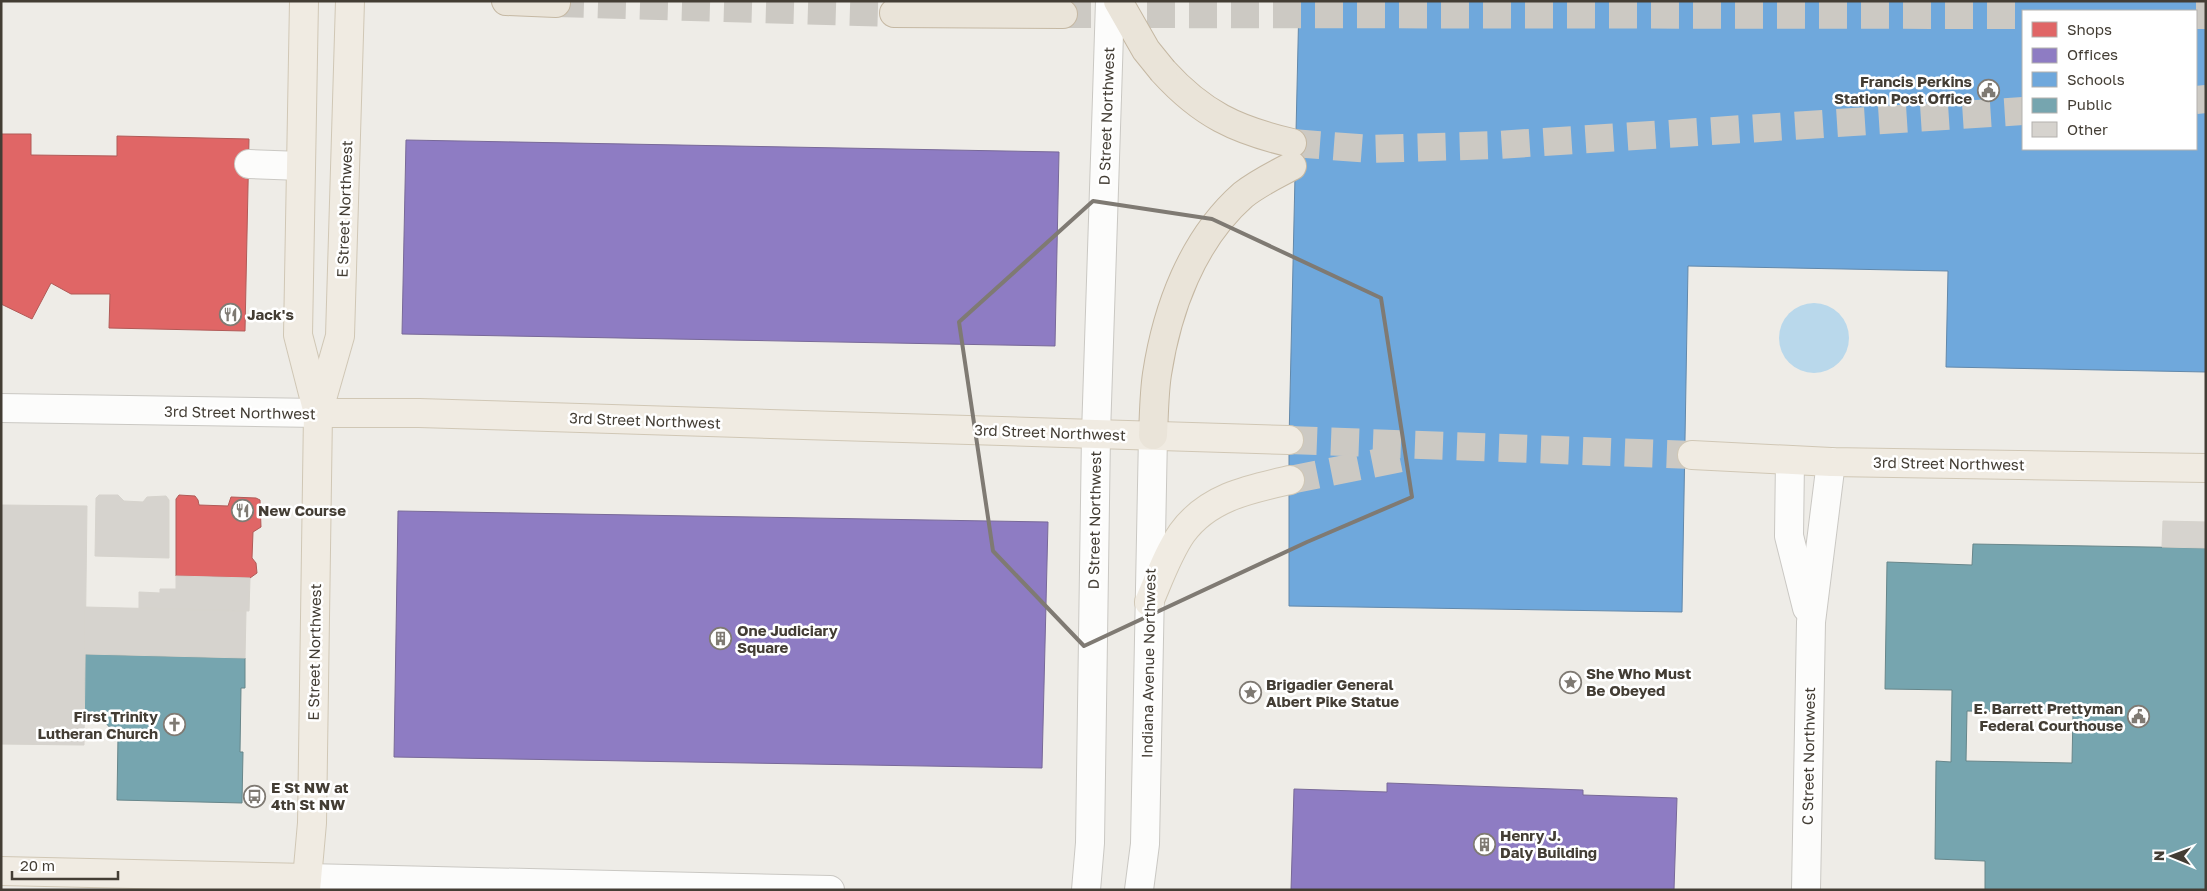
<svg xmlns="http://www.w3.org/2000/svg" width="2207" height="891" font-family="'Golos Text',sans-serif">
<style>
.water{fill:#b9d8eb}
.shops{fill:#e06666;stroke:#b15a57}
.offices{fill:#8e7cc3;stroke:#786998}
.schools{fill:#6fa8dc;stroke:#6288aa;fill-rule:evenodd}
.public{fill:#76a5af;stroke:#67868a;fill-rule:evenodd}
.building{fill:#d6d3ce;stroke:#d6d3cd}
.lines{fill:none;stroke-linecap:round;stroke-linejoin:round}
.major-tunnel{stroke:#ccc9c3;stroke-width:28;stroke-dasharray:28 14;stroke-linecap:butt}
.highway-tunnel{stroke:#ccc9c3;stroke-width:28;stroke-dasharray:28 14;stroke-linecap:butt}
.minor-casing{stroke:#cac8c3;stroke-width:30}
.major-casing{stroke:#d0c7b5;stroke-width:30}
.highway-casing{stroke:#c5b8a3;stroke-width:30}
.minor{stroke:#fcfcfb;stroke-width:28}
.major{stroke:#f0ebe2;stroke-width:28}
.highway{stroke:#eae4d9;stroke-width:28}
.minor-bridge-casing{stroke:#cac8c3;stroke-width:30;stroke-linecap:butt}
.highway-bridge-casing{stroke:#c5b8a3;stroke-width:30;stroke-linecap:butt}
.minor-bridge{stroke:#fcfcfb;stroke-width:28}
.highway-bridge{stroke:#eae4d9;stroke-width:28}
.marked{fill:none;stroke:#7f7a73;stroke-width:4;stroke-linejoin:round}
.labels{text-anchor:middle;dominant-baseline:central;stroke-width:5;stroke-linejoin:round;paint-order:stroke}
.poi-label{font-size:15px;font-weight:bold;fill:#433d34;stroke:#fff;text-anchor:start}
.street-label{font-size:15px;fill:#433d34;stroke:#fff}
</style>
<rect width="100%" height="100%" fill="#eeece7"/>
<circle class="water" cx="1814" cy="338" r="35"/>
<g class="shops">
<polygon points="1,134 31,134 31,155 117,156 117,136 249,139 245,331 109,328 110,294 71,294 51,283 32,319 1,304"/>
<polygon points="179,495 195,496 198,500 199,505 228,506 231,497 256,498 260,500 261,527 253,532 252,558 256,563 257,573 250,578 176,576 176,499"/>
</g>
<g class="offices">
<polygon points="406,140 1059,152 1055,346 402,334"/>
<polygon points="398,511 1048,522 1042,768 394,757"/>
<polygon points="1387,783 1583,790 1583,795 1677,798 1674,890 1291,890 1294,789 1387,792"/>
</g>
<path class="schools" d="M 1299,1 L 2206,1 L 2206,372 L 1946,367 L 1948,271 L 1688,266 L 1682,612 L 1289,606 L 1289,440 ZM 2023,11 L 2196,11 L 2196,149 L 2023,149 Z"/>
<g class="public">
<path d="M 1973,544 L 2206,548 L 2206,890 L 1985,890 L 1985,861 L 1935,859 L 1936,761 L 1951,762 L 1952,690 L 1885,689 L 1887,562 L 1972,565 ZM 1967,711 L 2073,713 L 2072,763 L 1966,761 Z"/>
<polygon points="85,654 245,658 245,688 241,688 240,752 243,752 242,803 117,800 118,736 97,714 84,713"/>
</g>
<g class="building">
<polygon points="99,495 118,495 124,501 143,502 147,497 166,496 169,500 169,558 95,556 96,498"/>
<polygon points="1,505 87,506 84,745 1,744"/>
<polygon points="2163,521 2206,522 2206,548 2162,547"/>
<polygon points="176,576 250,578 249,611 139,608 139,592 160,593 160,589 176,589"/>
<polygon points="85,607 246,611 245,658 85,654"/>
</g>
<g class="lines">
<g class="major-tunnel">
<polyline points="1289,440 1692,455"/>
<polyline points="1290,480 1411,456"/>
</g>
<g class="highway-tunnel">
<polyline points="556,3 894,13"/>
<polyline points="1063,14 2023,15"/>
<polyline points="2196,15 2206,15"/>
<polyline points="2196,100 2206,99"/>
<polyline points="1292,143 1371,149 1497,145 2023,111"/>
</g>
<defs>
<g id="minor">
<polyline points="249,164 301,166"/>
<polyline points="1,408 318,413"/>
<polyline points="1790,460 1789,536 1807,608"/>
<polyline points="307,878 830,890"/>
<polyline points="1086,890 1090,843 1096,434 1107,97"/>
<polyline points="1139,890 1145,844 1153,435"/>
<polyline points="1806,890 1811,622 1831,462"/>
</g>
<g id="major">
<polyline points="304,1 298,335 318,413"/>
<polyline points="318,413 419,413 1289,440"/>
<polyline points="1692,455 1831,462 2206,468"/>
<path d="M 1149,602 C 1159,579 1168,553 1182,533 C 1208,497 1250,489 1290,480"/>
<polyline points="1,871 307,878"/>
<polyline points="306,890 312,823 318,413 340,336 350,1"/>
</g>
<g id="highway">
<polyline points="506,1 556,3"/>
<polyline points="894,13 1063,14"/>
<path d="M 1163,71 C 1202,114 1236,130 1292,143"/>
<path d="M 1153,435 C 1154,415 1154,394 1157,374 C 1167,309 1192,240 1243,195 C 1258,183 1275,175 1292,166"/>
</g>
</defs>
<use href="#minor" class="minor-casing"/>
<use href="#major" class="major-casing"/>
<use href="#highway" class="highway-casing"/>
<use href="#minor" class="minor"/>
<use href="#major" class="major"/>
<use href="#highway" class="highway"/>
<defs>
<polyline id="minor-bridge" points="1107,97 1110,1"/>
<polyline id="highway-bridge" points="1118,1 1146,50 1163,71"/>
</defs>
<use href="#minor-bridge" class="minor-bridge-casing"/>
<use href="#highway-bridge" class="highway-bridge-casing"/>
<use href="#minor-bridge" class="minor-bridge"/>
<use href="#highway-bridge" class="highway-bridge"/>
</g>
<path class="marked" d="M 1093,201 L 1212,219 L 1381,298 L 1412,497 L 1307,542 L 1084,646 L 993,551 L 959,322 Z"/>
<defs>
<symbol id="civic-ring" viewBox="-11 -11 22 22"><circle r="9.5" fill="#fff" stroke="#7f7a73" stroke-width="1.5"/><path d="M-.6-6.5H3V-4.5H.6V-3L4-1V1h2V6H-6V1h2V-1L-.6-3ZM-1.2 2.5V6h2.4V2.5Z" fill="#7f7a73"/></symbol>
<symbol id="restaurant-ring" viewBox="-11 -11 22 22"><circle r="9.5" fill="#fff" stroke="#7f7a73" stroke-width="1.5"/><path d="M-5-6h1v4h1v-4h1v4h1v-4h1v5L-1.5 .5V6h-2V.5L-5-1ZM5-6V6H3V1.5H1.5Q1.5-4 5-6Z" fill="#7f7a73"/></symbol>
<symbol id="building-ring" viewBox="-11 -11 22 22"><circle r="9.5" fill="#fff" stroke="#7f7a73" stroke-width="1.5"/><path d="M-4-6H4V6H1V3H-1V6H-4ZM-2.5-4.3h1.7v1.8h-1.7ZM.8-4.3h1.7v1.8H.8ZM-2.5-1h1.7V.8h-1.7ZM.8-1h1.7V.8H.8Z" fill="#7f7a73"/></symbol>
<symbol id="sight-ring" viewBox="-11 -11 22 22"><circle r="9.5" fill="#fff" stroke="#7f7a73" stroke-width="1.5"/><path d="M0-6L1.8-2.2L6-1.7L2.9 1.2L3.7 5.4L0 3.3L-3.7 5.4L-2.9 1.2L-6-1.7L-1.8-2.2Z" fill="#7f7a73"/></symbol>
<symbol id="church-ring" viewBox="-11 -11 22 22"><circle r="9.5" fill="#fff" stroke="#7f7a73" stroke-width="1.5"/><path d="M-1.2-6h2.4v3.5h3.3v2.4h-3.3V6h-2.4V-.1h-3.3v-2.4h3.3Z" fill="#7f7a73"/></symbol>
<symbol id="bus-ring" viewBox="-11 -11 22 22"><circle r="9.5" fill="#fff" stroke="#7f7a73" stroke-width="1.5"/><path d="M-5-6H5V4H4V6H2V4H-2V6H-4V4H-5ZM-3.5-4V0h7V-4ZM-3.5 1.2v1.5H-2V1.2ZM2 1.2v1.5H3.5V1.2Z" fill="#7f7a73"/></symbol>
</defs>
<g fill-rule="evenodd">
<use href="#civic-ring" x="1976" y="78" width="25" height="25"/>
<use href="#restaurant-ring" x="218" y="302" width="25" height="25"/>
<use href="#restaurant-ring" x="230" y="498" width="25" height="25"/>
<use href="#building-ring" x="708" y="626" width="25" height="25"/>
<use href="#sight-ring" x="1558" y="670" width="25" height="25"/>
<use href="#sight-ring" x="1238" y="680" width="25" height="25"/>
<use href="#civic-ring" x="2126" y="704" width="25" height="25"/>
<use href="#church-ring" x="162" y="712" width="25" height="25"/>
<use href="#bus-ring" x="242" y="784" width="25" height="25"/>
<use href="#building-ring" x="1472" y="832" width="25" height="25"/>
</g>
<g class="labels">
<g class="poi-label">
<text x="1972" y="81" text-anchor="end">Francis Perkins<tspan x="1972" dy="17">Station Post Office</tspan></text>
<text x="247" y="314">Jack's</text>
<text x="258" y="510">New Course</text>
<text x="737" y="630">One Judiciary<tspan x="737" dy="17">Square</tspan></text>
<text x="1586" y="673">She Who Must<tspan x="1586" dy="17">Be Obeyed</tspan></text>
<text x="1266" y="684">Brigadier General<tspan x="1266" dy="17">Albert Pike Statue</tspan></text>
<text x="2123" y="708" text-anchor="end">E. Barrett Prettyman<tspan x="2123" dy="17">Federal Courthouse</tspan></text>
<text x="158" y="716" text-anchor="end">First Trinity<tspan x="158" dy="17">Lutheran Church</tspan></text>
<text x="271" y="787">E St NW at<tspan x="271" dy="17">4th St NW</tspan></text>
<text x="1500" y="835">Henry J.<tspan x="1500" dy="17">Daly Building</tspan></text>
</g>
<g class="street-label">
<text transform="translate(1106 116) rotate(-88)">D Street Northwest</text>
<text transform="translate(344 209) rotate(-88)">E Street Northwest</text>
<text transform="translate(240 412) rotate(1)">3rd Street Northwest</text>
<text transform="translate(645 420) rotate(2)">3rd Street Northwest</text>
<text transform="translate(1050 432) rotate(2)">3rd Street Northwest</text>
<text transform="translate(1949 463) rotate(1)">3rd Street Northwest</text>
<text transform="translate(1094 520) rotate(-89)">D Street Northwest</text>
<text transform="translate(314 652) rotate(-89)">E Street Northwest</text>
<text transform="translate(1148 663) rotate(-89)">Indiana Avenue Northwest</text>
<text transform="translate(1808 756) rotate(-89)">C Street Northwest</text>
</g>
</g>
<rect width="2207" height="891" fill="none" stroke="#433d34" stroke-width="5"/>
<rect x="2022" y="10" width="175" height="140" fill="#ffffff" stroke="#b4b1ae"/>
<rect x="2032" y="22" width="25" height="15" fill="#e06666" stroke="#b4b1ae"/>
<text x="2067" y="35" font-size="15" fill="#433d34">Shops</text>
<rect x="2032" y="48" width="25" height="15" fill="#8e7cc3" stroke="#b4b1ae"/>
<text x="2067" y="60" font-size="15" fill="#433d34">Offices</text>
<rect x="2032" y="72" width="25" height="15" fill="#6fa8dc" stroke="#b4b1ae"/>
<text x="2067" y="85" font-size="15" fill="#433d34">Schools</text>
<rect x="2032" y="98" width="25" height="15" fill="#76a5af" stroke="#b4b1ae"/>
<text x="2067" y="110" font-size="15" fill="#433d34">Public</text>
<rect x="2032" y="122" width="25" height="15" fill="#d6d3ce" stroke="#b4b1ae"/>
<text x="2067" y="135" font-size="15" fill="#433d34">Other</text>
<g transform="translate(2172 856) rotate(271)" stroke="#ffffff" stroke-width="4" paint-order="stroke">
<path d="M0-4L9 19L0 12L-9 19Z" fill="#433d34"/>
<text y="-8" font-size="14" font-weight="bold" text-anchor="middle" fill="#433d34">N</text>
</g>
<path d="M12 871v8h106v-8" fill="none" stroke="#433d34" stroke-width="2.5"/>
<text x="20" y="871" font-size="15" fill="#433d34" stroke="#ffffff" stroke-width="4" paint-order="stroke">20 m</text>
</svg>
